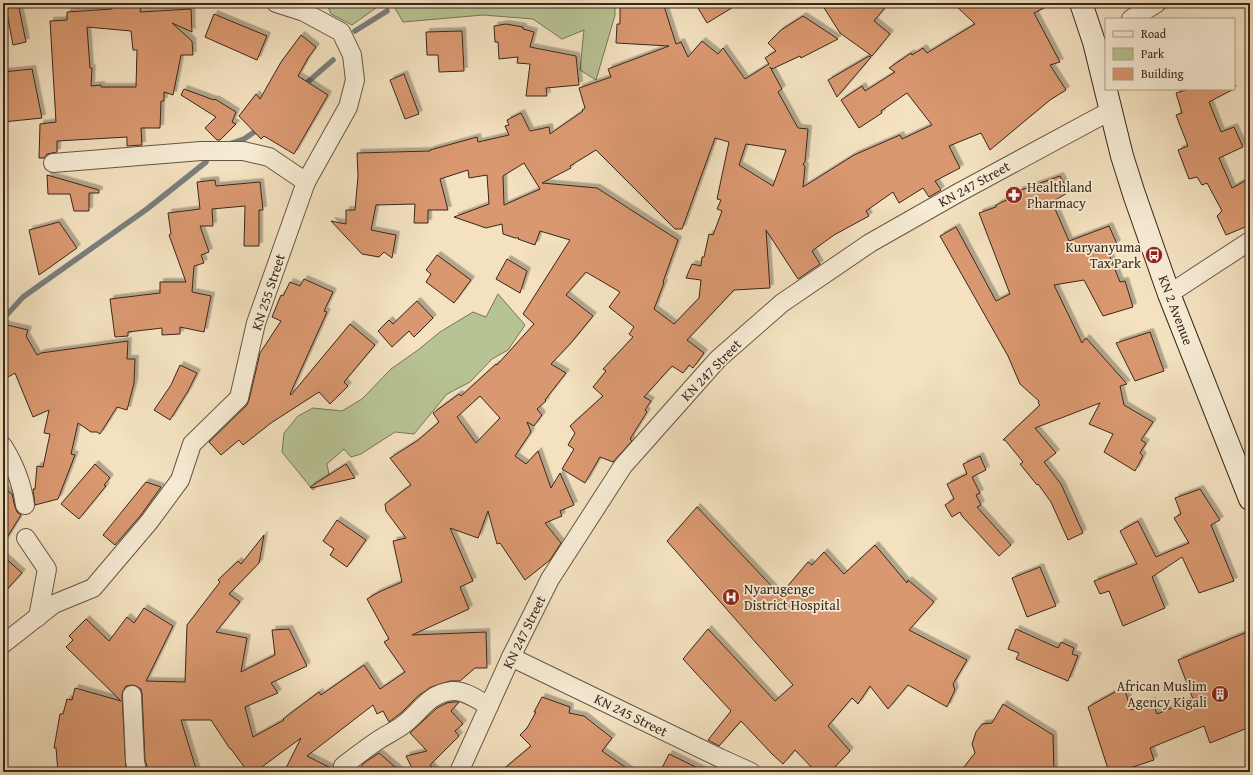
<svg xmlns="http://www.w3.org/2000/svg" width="1253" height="775" font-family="'Gentium Book Plus',serif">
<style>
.green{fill:#b8c394;stroke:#787558}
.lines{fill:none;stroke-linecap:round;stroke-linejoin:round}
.stream{stroke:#797f7d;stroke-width:5.5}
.building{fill:#da986f;stroke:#39271c;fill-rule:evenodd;filter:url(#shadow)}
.street-casing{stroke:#685645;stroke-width:20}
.secondary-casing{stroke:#39271c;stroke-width:24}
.street{stroke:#f7ecd5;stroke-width:18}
.secondary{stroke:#f7ecd5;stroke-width:22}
.labels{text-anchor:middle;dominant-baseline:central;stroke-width:3.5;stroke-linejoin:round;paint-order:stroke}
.street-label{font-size:14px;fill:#39271c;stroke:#f7ecd5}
.poi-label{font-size:14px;fill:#39271c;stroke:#f7ecd5;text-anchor:start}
</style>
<defs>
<filter id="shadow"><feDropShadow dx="3.5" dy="-3.5" stdDeviation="0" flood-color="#0004"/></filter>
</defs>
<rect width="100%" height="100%" fill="#f3e1bf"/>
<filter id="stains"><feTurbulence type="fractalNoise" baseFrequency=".005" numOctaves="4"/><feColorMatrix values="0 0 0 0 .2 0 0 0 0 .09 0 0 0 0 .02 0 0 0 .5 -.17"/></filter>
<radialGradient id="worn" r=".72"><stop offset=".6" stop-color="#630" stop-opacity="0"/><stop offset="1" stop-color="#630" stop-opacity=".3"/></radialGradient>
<g class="green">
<polygon points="316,3 383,3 352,25 331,14 328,7"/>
<polygon points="392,3 615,3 615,15 596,80 580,70 584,30 562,39 533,19 483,15 403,22"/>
<polygon points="498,294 525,325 508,350 492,359 470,382 447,394 414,434 395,432 361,454 351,457 344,449 327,464 329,475 313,490 282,452 284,433 298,416 313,408 342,411 362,399 391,369 418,350 440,332 473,312 486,317"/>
</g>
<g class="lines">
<g class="stream">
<polyline points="355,31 387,11"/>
<polyline points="302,87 333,60"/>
<polyline points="229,144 244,139 260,128"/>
<polyline points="3,319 23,297 147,209 206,162"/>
</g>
</g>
<g class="building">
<polygon points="5,3 18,3 26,42 13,45"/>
<path d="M 112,3 L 141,4 L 140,12 L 191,9 L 192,32 L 172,23 L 192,41 L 193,55 L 181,55 L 173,95 L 164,92 L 164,101 L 161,101 L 160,128 L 141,128 L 142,145 L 127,146 L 127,137 L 57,141 L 57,152 L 47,154 L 44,158 L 39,158 L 40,124 L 56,122 L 50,21 L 67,20 L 67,12 L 112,9 ZM 87,27 L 131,31 L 133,50 L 137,50 L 136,87 L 101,87 L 101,85 L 91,86 L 92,68 L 90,68 Z"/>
<path d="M 620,3 L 663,3 L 676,44 L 681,42 L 688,57 L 702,41 L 718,54 L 723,48 L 745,79 L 769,64 L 765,58 L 776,51 L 768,43 L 781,30 L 803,16 L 838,39 L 801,58 L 800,56 L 772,69 L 770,67 L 782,89 L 778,92 L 798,128 L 808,129 L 805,162 L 803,164 L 805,167 L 803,187 L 854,155 L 900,135 L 902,139 L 932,125 L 907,93 L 881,111 L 882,113 L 859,128 L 841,100 L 862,86 L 865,91 L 895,72 L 889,68 L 911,53 L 912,55 L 923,48 L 927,53 L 975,24 L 953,3 L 1054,3 L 1034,13 L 1060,62 L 1050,65 L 1066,90 L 1050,100 L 990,150 L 981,133 L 949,146 L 960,168 L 935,181 L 941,190 L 929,197 L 923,188 L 899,203 L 893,192 L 866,211 L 869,216 L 834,235 L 812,251 L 820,264 L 798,279 L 766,230 L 770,288 L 734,290 L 687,340 L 704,353 L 693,368 L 689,365 L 683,373 L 672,366 L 644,397 L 651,401 L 645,410 L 647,412 L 630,439 L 632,441 L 613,462 L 600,457 L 585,483 L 562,469 L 574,449 L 568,445 L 575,433 L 570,426 L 603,396 L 593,387 L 606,371 L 603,369 L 633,337 L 629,334 L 634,327 L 609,307 L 620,292 L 586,272 L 566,295 L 593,316 L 570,344 L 551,364 L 566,373 L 545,400 L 546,401 L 537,409 L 542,415 L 534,426 L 527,422 L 531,432 L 515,456 L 526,464 L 538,451 L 551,488 L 560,473 L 574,505 L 560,511 L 562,516 L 545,523 L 561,543 L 550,560 L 525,580 L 500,543 L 497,544 L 488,511 L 478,538 L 450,528 L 473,581 L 460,587 L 469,609 L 412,635 L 486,632 L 487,668 L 475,668 L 460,681 L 450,681 L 431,687 L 418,696 L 402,712 L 389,722 L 383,711 L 377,714 L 373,705 L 307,756 L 333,769 L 334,772 L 284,772 L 301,738 L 255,772 L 248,772 L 231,749 L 230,749 L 211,720 L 181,720 L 197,772 L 149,772 L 145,760 L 142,694 L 141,689 L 136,686 L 132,685 L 126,686 L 123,691 L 122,695 L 126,770 L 111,772 L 58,772 L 56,748 L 54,748 L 60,714 L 63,714 L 67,699 L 72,700 L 75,688 L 121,701 L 66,647 L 73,640 L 69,636 L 86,619 L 109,641 L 127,617 L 134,623 L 144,608 L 173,626 L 146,681 L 185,682 L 187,625 L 220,582 L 218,580 L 238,561 L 241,564 L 264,535 L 259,563 L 229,594 L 240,602 L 216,632 L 247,638 L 241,672 L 275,655 L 272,630 L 289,629 L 307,666 L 271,683 L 278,693 L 245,707 L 253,737 L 284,720 L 283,719 L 319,692 L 321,695 L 364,665 L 380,689 L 405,672 L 384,642 L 389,639 L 367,599 L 379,592 L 402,582 L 393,541 L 406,538 L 386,511 L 385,504 L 411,485 L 390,458 L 417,441 L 439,422 L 433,413 L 459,394 L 461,396 L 496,364 L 497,365 L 534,324 L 523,314 L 570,240 L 540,231 L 535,245 L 518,239 L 519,238 L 515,238 L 503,234 L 502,224 L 486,228 L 454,217 L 489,204 L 487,175 L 469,178 L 468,170 L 440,179 L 448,210 L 428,210 L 428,223 L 414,223 L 415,204 L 376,205 L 371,230 L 396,235 L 392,258 L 384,252 L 379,257 L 362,254 L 331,221 L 346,224 L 346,210 L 355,210 L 358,176 L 357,153 L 430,151 L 430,150 L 477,137 L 478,142 L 509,135 L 505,126 L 509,125 L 507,120 L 521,113 L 530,131 L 549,127 L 550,134 L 583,111 L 582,110 L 585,108 L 579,88 L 611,77 L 608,69 L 669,46 L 616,43 L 617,24 L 620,24 ZM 715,138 L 729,142 L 717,199 L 721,200 L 717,209 L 722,211 L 713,235 L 709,234 L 704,257 L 702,257 L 701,266 L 692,264 L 686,278 L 701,280 L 699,298 L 674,324 L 654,309 L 664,283 L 663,282 L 678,240 L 597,188 L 542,183 L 571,168 L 570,166 L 596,150 L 675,229 L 682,229 ZM 746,144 L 786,150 L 773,186 L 739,165 ZM 524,163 L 540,189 L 504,205 L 503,176 ZM 480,396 L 500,418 L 476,443 L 457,417 Z"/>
<polygon points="695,3 740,3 707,23"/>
<polygon points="821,3 889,3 874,21 890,34 872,56 840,33"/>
<polygon points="214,14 267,36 257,60 205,37"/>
<polygon points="506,24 523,27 523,29 534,32 530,47 576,56 579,85 546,88 547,96 526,96 530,64 517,63 518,57 499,59 498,42 495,42 494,26"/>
<polygon points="462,31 464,71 439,72 438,55 427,55 426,32"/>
<polygon points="301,35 316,47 308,58 298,76 328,95 294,154 264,136 261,139 239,116 256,94 260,99 281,62"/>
<polygon points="869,56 871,57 837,97 828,80"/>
<polygon points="32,69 42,118 3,122 3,72"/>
<polygon points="404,74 419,114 405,119 390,80"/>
<polygon points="184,89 214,100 215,99 236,112 232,122 236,124 220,140 217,140 205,128 216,117 181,95"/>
<polygon points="1189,89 1234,89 1209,102 1221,132 1234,127 1243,147 1219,158 1232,188 1250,178 1250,225 1226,235 1217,216 1222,211 1207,183 1202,185 1197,177 1189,179 1178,150 1188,146 1176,115 1182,113 1176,93"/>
<polygon points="47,175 99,190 99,193 89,193 89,211 74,211 70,194 48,194"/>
<polygon points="1060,176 1069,192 1052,202 1069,241 1109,226 1117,244 1106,247 1120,282 1125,281 1133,307 1103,316 1084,280 1054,285 1082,343 1086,338 1127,384 1120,386 1124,405 1153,422 1141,440 1146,443 1140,453 1143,456 1135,471 1104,452 1113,434 1089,424 1100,403 1035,428 1056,453 1044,462 1061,484 1083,533 1068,540 1051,502 1038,484 1037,485 1020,464 1023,462 1005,440 1003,440 1040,405 1038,403 1039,401 1020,384 1008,356 940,236 956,227 996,301 1010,294 979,213 996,207 996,205 1019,194 1018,191"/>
<polygon points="215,180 216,186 260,182 263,210 259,210 259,246 244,246 245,206 212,209 213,226 200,226 209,252 201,255 204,263 194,266 192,292 211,296 204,332 180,327 180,334 162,335 162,328 128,332 128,336 115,337 110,299 160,293 160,282 186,282 169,235 171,234 168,213 200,209 197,182"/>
<polygon points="59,222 77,248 39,275 29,230"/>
<polygon points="437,255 471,280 454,303 426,282 431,274 426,270"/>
<polygon points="507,259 527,271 520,293 496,279"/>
<polygon points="304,279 333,292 324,311 327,312 290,394 291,395 350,324 375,345 344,382 348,386 330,404 319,392 271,423 243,445 239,440 221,455 209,442 247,405 249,400 260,353 281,321 272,317 281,295 283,296 290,282 300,286"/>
<polygon points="417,301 433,318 414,337 409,331 392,347 378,331 389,320 393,324"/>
<polygon points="3,324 28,330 26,336 37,355 41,353 128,341 127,359 135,359 134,383 127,410 117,407 100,434 97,432 91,432 78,423 71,454 75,455 58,499 35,505 33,489 35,489 37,466 43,467 50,434 44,433 49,410 33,417 15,373 3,380"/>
<polygon points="1150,332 1164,371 1135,381 1116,343"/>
<polygon points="180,365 197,373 188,391 170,420 154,410 171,385"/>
<polygon points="980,456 986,470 972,477 980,493 976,495 981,505 977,507 1011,545 999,556 962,516 960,512 952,517 945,505 954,499 947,484 967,474 963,464"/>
<polygon points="95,464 110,478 104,485 106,486 79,519 61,504"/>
<polygon points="346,464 355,478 311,488 310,487"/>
<polygon points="146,482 161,487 141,515 115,545 103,535"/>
<polygon points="3,488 12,494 15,507 17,512 21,515 3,544"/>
<polygon points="1200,489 1220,520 1211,525 1234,581 1199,593 1182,557 1152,577 1165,608 1123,626 1109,591 1100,594 1094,581 1137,564 1120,531 1138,521 1156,557 1189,543 1174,518 1181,514 1175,498"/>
<polygon points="697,507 780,595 808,562 812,565 824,552 844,574 875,545 907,583 908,580 934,602 909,630 967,660 953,684 955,690 947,707 908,685 888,709 870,686 858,704 852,698 828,726 850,751 830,772 816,772 795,750 783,764 772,754 741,721 719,746 708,740 731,711 683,659 708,629 775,701 793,685 667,541"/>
<polygon points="337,520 366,540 347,567 330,555 334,549 323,541"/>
<polygon points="3,556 22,573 3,594"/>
<polygon points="1040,567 1056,606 1027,617 1012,578"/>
<polygon points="1016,629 1058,648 1061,642 1074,648 1072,654 1078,656 1068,681 1016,659 1019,653 1008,649"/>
<polygon points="1250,631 1250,727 1210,743 1204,726 1150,748 1154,760 1118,772 1109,772 1088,707 1124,687 1131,710 1152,701 1157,714 1193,699 1178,660"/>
<polygon points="542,697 570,707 569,713 584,716 612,738 602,751 632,772 500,772 531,746 520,735 527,728 536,712 534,712"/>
<polygon points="453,702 459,702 451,711 463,724 455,731 459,736 430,765 437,772 414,772 406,756 427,751 410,733 437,708 447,703"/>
<polygon points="1003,704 1053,735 1054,772 960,772 975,753 972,744 976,732 982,724 992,723"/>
<polygon points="379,753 401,772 357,772 364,763"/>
<polygon points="669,754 706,772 660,772"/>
</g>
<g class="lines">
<defs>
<g id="street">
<polyline points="1131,19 1157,3"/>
<polyline points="53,163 201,151 243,151 269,157 306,182"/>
<polyline points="1169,294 1250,241"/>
<path d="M 3,446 C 15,465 22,483 25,505"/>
<polyline points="26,538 47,569 38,617"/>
<polyline points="3,644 54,604 93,588 149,522 180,480 192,444 239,398 256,323 306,182 348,107 355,80 352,55 341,32 304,12 276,3"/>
<polyline points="511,657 720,758 751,772"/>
<polyline points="132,695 135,761 137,772"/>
<path d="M 343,766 C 354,758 365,749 377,741 C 386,735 395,731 403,725 C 421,712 427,694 452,691 C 465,690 478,700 489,706"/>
<polyline points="459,772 511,657 550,579 623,466 718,359 782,303 870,243 958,193 1110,111"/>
</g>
<polyline id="secondary" points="1081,3 1094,42 1122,156 1134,194 1169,294 1250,499"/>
</defs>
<use href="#street" class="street-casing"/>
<use href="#secondary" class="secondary-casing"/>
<use href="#street" class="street"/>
<use href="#secondary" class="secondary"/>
</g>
<defs>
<symbol id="pharmacy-disc" viewBox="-11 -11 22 22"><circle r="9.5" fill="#8f2418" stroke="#f7ecd5"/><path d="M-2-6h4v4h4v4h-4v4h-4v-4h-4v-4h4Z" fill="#fff"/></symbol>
<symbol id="bus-disc" viewBox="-11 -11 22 22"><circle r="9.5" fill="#8f2418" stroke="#f7ecd5"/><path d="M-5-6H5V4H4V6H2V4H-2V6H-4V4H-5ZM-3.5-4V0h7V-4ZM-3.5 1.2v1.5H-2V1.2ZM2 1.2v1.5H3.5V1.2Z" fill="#fff"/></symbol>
<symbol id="hospital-disc" viewBox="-11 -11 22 22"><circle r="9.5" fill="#8f2418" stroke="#f7ecd5"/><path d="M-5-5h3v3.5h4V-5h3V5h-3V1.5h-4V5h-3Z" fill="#fff"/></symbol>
<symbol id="building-disc" viewBox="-11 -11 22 22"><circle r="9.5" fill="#8f2418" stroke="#f7ecd5"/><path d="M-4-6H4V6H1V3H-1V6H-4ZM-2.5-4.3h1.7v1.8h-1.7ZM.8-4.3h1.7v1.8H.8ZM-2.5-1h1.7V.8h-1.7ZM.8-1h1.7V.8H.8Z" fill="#fff"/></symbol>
</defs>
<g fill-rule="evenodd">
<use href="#pharmacy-disc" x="1004" y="185" width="20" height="20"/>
<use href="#bus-disc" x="1144" y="245" width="20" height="20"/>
<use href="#hospital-disc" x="721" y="587" width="20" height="20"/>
<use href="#building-disc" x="1210" y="684" width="20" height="20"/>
</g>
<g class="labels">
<g class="street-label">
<text transform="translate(974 184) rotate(-29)">KN 247 Street</text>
<text transform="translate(268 292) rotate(-72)">KN 255 Street</text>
<text transform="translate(1176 310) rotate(69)">KN 2 Avenue</text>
<text transform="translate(711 370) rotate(-46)">KN 247 Street</text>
<text transform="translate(524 632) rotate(-64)">KN 247 Street</text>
<text transform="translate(631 715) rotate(26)">KN 245 Street</text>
</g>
<g class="poi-label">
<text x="1027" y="187">Healthland<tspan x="1027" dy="16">Pharmacy</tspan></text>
<text x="1141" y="247" text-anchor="end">Kuryanyuma<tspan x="1141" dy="16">Tax Park</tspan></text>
<text x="744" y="589">Nyarugenge<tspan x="744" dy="16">District Hospital</tspan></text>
<text x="1207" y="686" text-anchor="end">African Muslim<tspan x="1207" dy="16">Agency Kigali</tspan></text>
</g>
</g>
<rect width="1253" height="775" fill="none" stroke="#f3e1bf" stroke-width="16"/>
<rect x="4" y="4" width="1245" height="767" fill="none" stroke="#39271c" stroke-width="2"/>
<rect x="8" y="8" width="1237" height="759" fill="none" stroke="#39271c"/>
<rect x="1105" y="18" width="130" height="72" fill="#f7ecd5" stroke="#ab9d8b"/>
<rect x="1113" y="31" width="20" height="6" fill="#f7ecd5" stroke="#ab9d8b"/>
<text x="1141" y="38" font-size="12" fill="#39271c">Road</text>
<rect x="1113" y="48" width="20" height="12" fill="#b8c394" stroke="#ab9d8b"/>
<text x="1141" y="58" font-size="12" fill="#39271c">Park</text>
<rect x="1113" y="68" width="20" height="12" fill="#da986f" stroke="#ab9d8b"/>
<text x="1141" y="78" font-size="12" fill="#39271c">Building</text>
<rect width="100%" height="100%" filter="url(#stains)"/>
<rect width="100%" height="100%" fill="url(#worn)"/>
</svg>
